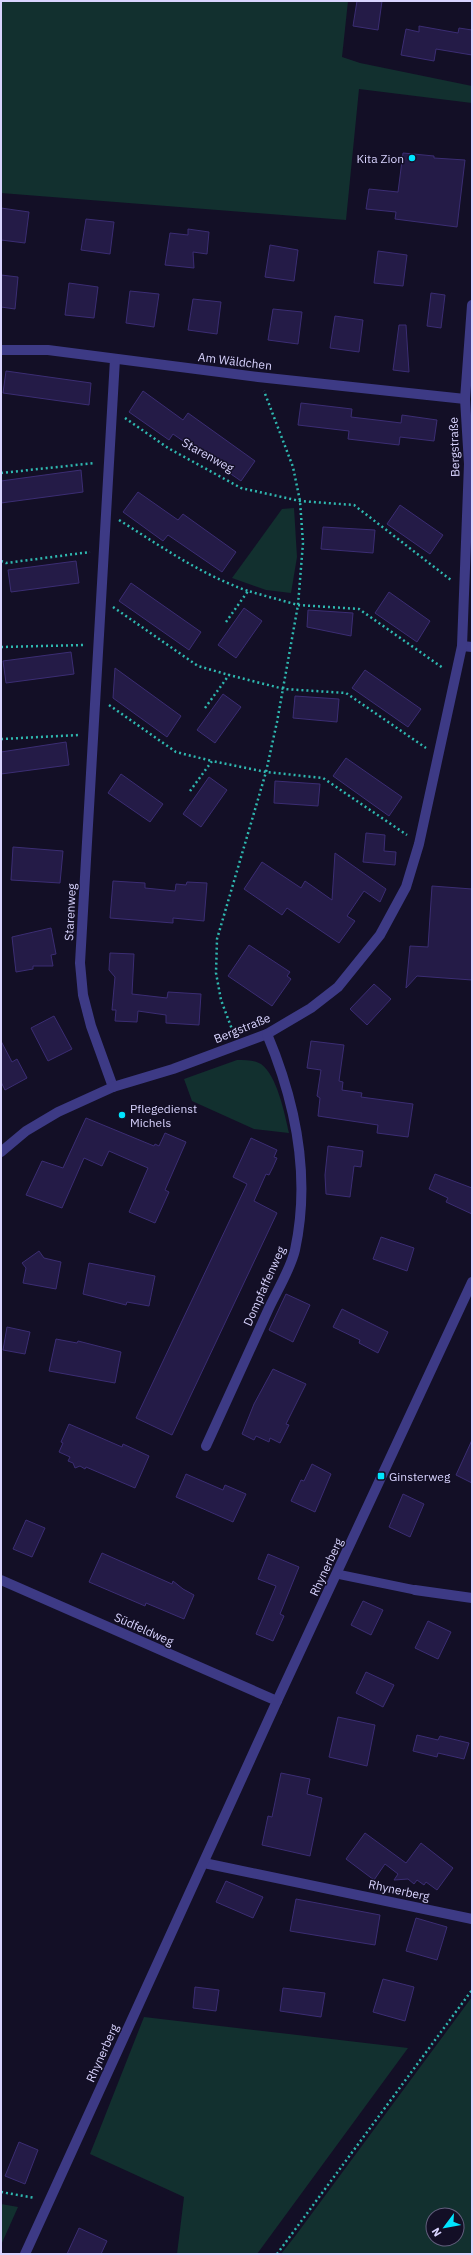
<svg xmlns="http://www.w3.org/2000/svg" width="473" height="2255" font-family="'IBM Plex Sans',sans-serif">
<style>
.green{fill:#12302f;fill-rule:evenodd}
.building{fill:#241b47;stroke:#3b2d73}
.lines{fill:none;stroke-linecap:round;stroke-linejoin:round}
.path{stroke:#2fb8b0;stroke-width:2.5;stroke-dasharray:2 3;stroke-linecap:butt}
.service{stroke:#3d3a85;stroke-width:9}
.minor{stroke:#3d3a85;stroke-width:10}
.poi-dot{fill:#00e5ff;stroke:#130f26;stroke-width:1.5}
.labels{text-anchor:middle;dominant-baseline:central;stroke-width:3;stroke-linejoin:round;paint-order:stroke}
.poi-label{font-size:12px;fill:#d9d4ff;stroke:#130f26;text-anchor:start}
.street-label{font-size:12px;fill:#d9d4ff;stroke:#130f26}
</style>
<rect width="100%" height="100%" fill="#130f26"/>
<g class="green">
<polygon points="1,1 348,1 342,57 360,63 472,86 472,103 359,89 346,220 1,193"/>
<polygon points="294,508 297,557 291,593 266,590 232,578 282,509"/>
<path d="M 237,1060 C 245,1060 255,1060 261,1064 C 277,1075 285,1115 289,1133 L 254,1129 L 192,1101 L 184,1079 Z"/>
<path d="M 472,1997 L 472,2254 L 281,2254 L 296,2235 ZM 433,2215 L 457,2215 L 457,2239 L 433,2239 Z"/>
<polygon points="144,2017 408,2048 257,2254 177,2254 184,2197 90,2154"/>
<polygon points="1,2204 18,2207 1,2245"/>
</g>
<g class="building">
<polygon points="357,1 382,1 378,30 353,26"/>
<polygon points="419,26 458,33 459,28 472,30 472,55 436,49 434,61 401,55 406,29 419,32"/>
<polygon points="403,153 434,156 434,158 465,160 457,227 395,219 396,212 366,209 369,189 398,192"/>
<polygon points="1,208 29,212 25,243 1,240"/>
<polygon points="86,219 114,222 110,254 81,250"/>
<polygon points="188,229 209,232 207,254 193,252 194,268 165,265 170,233 188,235"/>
<polygon points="270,245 298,250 294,281 265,277"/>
<polygon points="378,251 407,255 403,286 374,283"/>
<polygon points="1,275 18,277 15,309 1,307"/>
<polygon points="69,283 98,287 94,318 65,315"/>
<polygon points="130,291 159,294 154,327 126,323"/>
<polygon points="431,293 445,295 441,328 427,326"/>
<polygon points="193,299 221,302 217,334 188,330"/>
<polygon points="273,309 302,312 298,344 268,340"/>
<polygon points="335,316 363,320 359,352 330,348"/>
<polygon points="399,325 406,325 409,372 393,370"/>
<polygon points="6,371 91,383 89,405 3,393"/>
<polygon points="143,391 183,420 188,413 255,461 241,481 173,434 169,440 129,412"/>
<polygon points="301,403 352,409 351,417 385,421 401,423 402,415 437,420 434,441 400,437 399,445 348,439 349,431 298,425"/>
<polygon points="81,470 83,492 1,503 1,481"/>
<polygon points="138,492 178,520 183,514 236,552 222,572 168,535 163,541 123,512"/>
<polygon points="400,505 443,535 430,554 387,524"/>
<polygon points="323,527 375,530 373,553 321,549"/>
<polygon points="76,561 79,583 11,592 8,570"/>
<polygon points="131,583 201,632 189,650 119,601"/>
<polygon points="389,592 430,621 417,642 375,613"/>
<polygon points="244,608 262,621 236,658 218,645"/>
<polygon points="308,610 353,613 351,636 307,627"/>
<polygon points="71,652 74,674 6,683 3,661"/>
<polygon points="115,668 181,716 167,737 113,698"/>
<polygon points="365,670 421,709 408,727 352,688"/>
<polygon points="223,694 241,707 215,743 197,730"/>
<polygon points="295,696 339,699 337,722 293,718"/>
<polygon points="66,742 69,765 1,774 1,752"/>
<polygon points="346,758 402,797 389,816 333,776"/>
<polygon points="121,774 163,804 150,822 108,793"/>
<polygon points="209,777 227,790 201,827 183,814"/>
<polygon points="275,781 320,784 318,806 274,803"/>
<polygon points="366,833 385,835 384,851 396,852 395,865 363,862"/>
<polygon points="13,847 63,851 60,883 11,880"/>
<polygon points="335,853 386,889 380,902 364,891 347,916 355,921 339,943 287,908 282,915 244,889 262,862 301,888 305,881 332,900"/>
<polygon points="113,881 145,883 145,888 175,891 176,884 186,885 187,882 207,883 204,921 173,918 173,923 110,918"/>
<polygon points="432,886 472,889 472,980 417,976 406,988 410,946 428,947"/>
<polygon points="51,928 56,954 51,955 53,966 33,966 33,969 16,972 12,937"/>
<polygon points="249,945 290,972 287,976 291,979 272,1006 228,976"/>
<polygon points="110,953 134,954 132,994 167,998 168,992 201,994 199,1025 166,1023 166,1015 138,1011 137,1022 115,1021 116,1010 112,1010 115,977 109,970"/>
<polygon points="374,984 391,999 367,1025 350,1009"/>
<polygon points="54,1016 72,1049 48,1061 31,1028"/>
<polygon points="1,1041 12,1062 17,1059 27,1078 5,1090 1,1082"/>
<polygon points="311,1041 344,1045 339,1081 343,1082 342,1090 362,1093 361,1097 413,1104 408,1137 377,1133 378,1125 318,1116 320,1098 317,1096 321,1070 307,1068"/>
<polygon points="86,1118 154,1146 155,1144 159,1146 165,1133 186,1142 165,1190 169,1192 155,1223 129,1212 148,1168 109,1151 102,1166 84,1158 62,1208 26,1195 42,1161 63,1168"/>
<polygon points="251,1138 277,1150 274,1157 277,1158 273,1167 269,1175 266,1174 254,1201 277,1213 172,1435 136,1418 247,1184 233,1177"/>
<polygon points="328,1146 363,1151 361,1167 354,1166 350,1197 326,1194 325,1175"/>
<polygon points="435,1174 472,1188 472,1214 446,1202 448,1198 429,1189"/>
<polygon points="381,1237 414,1248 407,1271 373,1259"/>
<polygon points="39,1251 44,1258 61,1262 56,1289 23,1283 26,1268 22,1263"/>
<polygon points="89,1263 155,1276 149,1306 127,1302 126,1305 83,1294"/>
<polygon points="286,1294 310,1305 293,1342 269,1330"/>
<polygon points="342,1309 388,1332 378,1353 359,1343 360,1340 333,1327"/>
<polygon points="7,1327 30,1332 25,1354 3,1350"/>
<polygon points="56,1339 77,1343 78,1341 121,1352 115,1383 49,1371"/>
<polygon points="273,1369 306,1384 286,1424 289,1425 280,1443 270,1438 269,1442 256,1436 254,1440 242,1434 254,1404"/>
<polygon points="69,1424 122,1447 123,1444 149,1456 135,1488 86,1467 85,1469 80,1466 75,1468 73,1463 68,1461 70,1457 59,1452 63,1443 61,1442"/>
<polygon points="472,1440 472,1483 456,1475"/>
<polygon points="312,1464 331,1474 315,1512 291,1501 301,1480 304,1481"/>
<polygon points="186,1474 223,1490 225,1485 246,1494 233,1522 176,1497"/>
<polygon points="403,1494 424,1504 410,1537 389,1527"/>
<polygon points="26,1520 45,1528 32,1557 13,1549"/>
<polygon points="102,1553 172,1584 173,1581 183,1589 194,1595 184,1619 146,1603 145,1606 89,1582"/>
<polygon points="268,1554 299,1567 280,1614 284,1616 273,1641 256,1634 276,1586 258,1579"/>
<polygon points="363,1601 383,1610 371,1635 351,1625"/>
<polygon points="428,1621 451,1632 438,1659 415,1648"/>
<polygon points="366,1672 394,1685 383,1707 356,1693"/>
<polygon points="338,1717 375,1725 367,1766 329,1757"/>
<polygon points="417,1735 438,1740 440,1736 469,1743 464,1759 438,1753 437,1757 413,1751"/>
<polygon points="281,1773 310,1779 307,1794 322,1798 310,1856 262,1845 268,1816 272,1817"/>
<polygon points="365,1833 406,1863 421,1843 453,1868 437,1890 426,1882 424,1885 417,1880 414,1884 408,1879 394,1880 398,1874 385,1864 374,1880 346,1859"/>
<polygon points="226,1881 263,1897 253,1918 216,1902"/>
<polygon points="296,1899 380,1915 375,1945 290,1931"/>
<polygon points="416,1918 447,1927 437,1960 406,1951"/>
<polygon points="383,1979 414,1987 405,2021 373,2012"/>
<polygon points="195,1987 219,1990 216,2011 193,2008"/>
<polygon points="283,1988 325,1993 321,2017 280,2011"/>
<polygon points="19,2142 38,2150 25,2184 5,2176"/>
<polygon points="79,2228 107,2241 101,2254 67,2254"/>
</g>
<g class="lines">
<g class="path">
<polyline points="125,418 168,448 241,488 300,501 354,505 451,580"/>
<polyline points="1,473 95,463"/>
<path d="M 119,520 C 162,547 200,574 248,591"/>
<polyline points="1,561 6,563 90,552"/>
<polyline points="113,607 198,666 229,675"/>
<polyline points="226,622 248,591 298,605 359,609 443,668"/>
<polyline points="1,647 84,645"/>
<polyline points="109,705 176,752 212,761"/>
<polyline points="205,708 229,675 284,689 346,693 426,748"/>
<polyline points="1,739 79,735"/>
<polyline points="190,791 212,761 266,772 323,778 407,835"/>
<polyline points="233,1032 221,1000 216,973 217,939 266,772 277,722 298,605 303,543 300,501 293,467 264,391"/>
<polyline points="1,2192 35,2198"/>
<polyline points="277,2254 472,1990"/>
</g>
<polyline class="service" points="337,1574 415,1590"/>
<g class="minor">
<polyline points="1,350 48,350 258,377 465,399"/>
<polyline points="462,646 472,647"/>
<polyline points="113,1087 91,1026 83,995 80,963 115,359"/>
<polyline points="1,1152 26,1131 58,1112 113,1087 173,1069 267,1034 311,1008 338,987 380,935 406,887 419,844 462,646 469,464 465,399 472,305"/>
<path d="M 206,1446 C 227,1400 248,1354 269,1308 C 277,1291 291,1268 295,1250 C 311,1176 296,1103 267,1034"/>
<polyline points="1,1580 277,1701"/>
<polyline points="415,1590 472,1598"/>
<polyline points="204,1863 472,1919"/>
<polyline points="25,2254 277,1701 472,1282"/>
</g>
</g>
<g class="poi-dot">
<circle cx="412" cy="158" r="4"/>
<circle cx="122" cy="1115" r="4"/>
<rect x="377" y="1472" width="8" height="8" rx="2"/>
</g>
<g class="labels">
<g class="poi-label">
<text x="404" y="158" text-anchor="end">Kita Zion</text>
<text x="130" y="1108">Pflegedienst<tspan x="130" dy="14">Michels</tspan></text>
<text x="389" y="1476">Ginsterweg</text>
</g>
<g class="street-label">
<text transform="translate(235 361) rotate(7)">Am Wäldchen</text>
<text transform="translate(454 447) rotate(-92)">Bergstraße</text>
<text transform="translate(208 455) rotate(29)">Starenweg</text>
<text transform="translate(70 912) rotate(-87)">Starenweg</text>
<text transform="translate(242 1028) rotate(-22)">Bergstraße</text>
<text transform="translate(264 1286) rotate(-66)">Dompfaffenweg</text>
<text transform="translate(326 1567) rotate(-65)">Rhynerberg</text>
<text transform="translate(144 1629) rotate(24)">Südfeldweg</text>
<text transform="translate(399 1890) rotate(12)">Rhynerberg</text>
<text transform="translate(102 2053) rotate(-66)">Rhynerberg</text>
</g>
</g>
<rect width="473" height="2255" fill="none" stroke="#d9d4ff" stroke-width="4"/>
<g transform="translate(445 2227) rotate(238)"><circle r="19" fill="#130f26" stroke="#625e7d"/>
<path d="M0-3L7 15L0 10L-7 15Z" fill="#00e5ff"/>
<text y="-6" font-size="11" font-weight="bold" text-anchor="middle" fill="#d9d4ff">N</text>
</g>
</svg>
